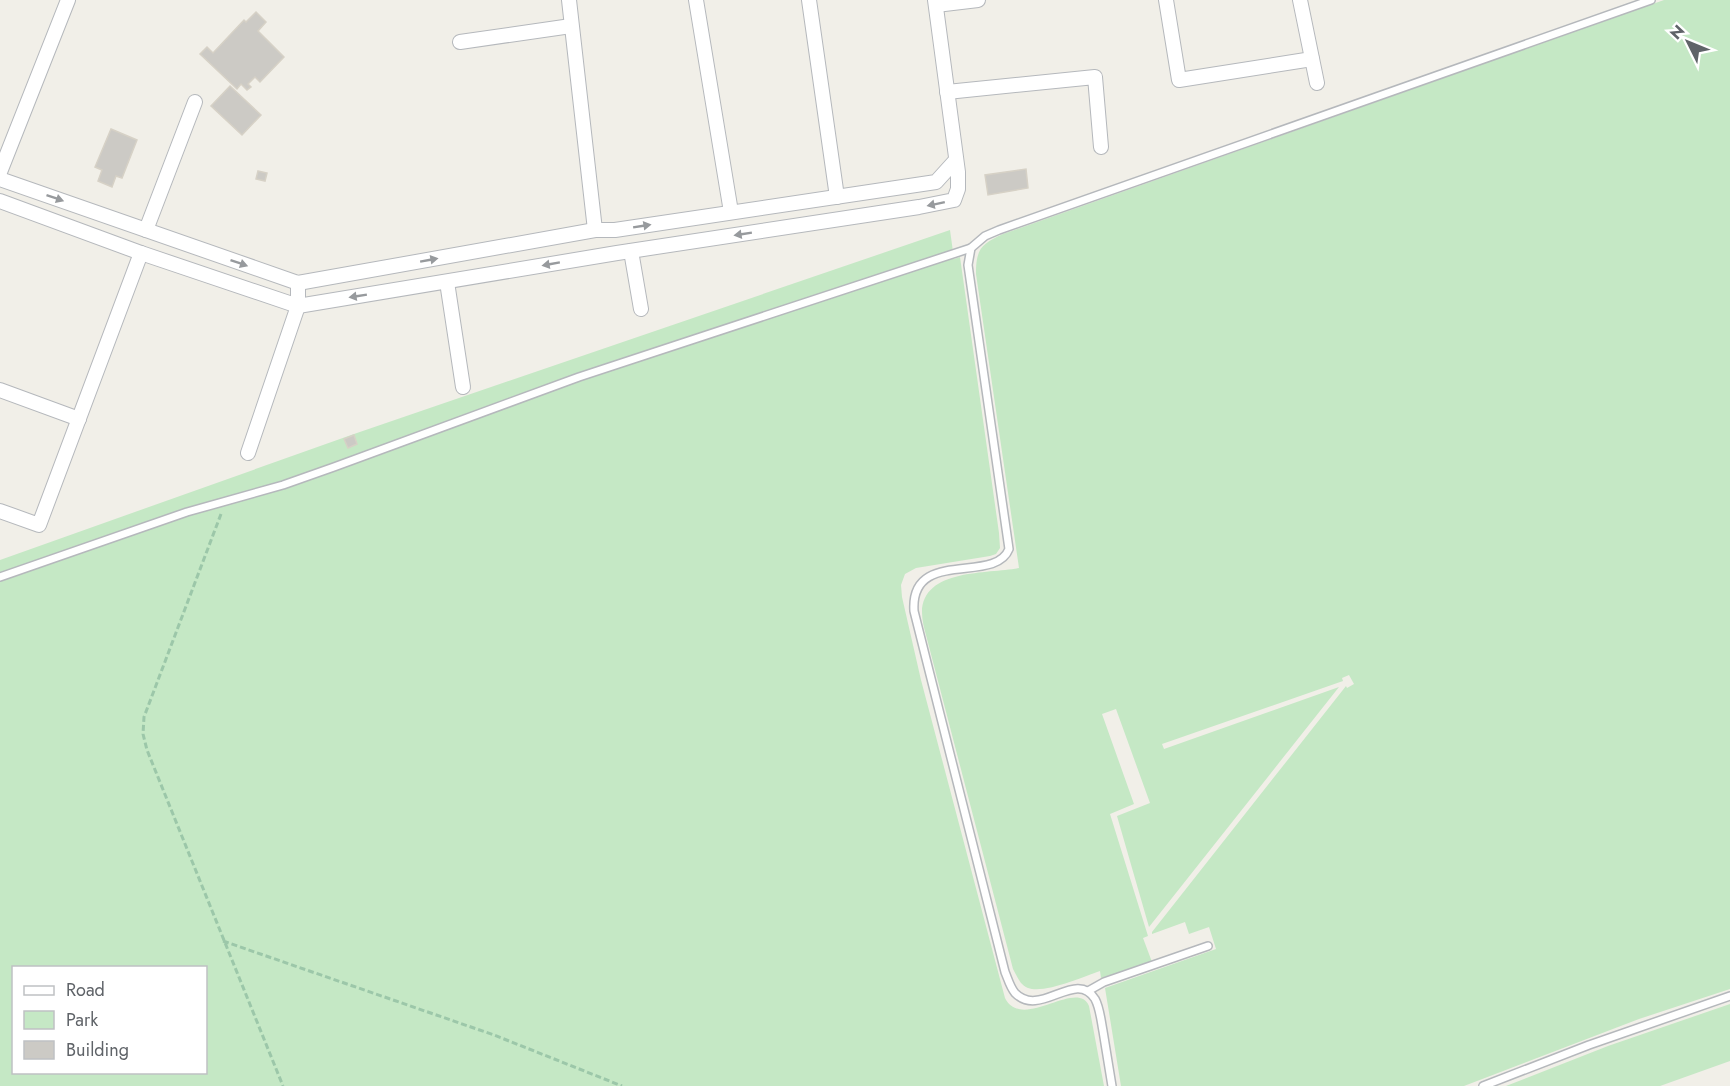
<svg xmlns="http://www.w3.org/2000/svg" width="1730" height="1086" font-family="Jost,sans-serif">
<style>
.green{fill:#c5e8c5;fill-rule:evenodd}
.building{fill:#cccac5;stroke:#d6d1c6;stroke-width:1.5}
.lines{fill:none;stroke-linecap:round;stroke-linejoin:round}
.lane-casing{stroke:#b5b8bc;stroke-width:10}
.street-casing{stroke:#b5b8bc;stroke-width:16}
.path{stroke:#9cc7a9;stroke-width:3;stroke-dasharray:6 3;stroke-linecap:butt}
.lane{stroke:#fff;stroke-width:7}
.street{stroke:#fff;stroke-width:14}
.oneway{fill:#979a9d}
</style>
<rect width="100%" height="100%" fill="#f1efe8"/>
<g class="green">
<path d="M 1664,0 L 1730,0 L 1730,989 L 1639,1019 L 1464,1086 L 1121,1086 L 1105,988 L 1216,949 L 1209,927 L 1189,934 L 1185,922 L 1152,934 L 1152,932 L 1346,686 L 1347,688 L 1354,684 L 1349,675 L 1342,678 L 1343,681 L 1162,744 L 1164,749 L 1339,687 L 1149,927 L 1117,816 L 1150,803 L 1116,709 L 1102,714 L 1134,804 L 1110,814 L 1148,936 L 1143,938 L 1152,962 L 1101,978 L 1100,971 C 1083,977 1044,994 1028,988 C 1020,985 1017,976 1013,969 L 926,635 C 924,628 922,620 922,612 C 923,568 989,574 1019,568 L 976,274 C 976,249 981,244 1003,234 Z"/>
<path d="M 950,230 L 954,259 L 960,257 L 999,533 L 1000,548 L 996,554 L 990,556 L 916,568 L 905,574 L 901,585 L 902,597 L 921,680 L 1005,998 C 1022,1032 1077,978 1089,1006 L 1104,1086 L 0,1086 L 0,560 L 354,434 ZM 14,968 L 206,968 L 206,1072 L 14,1072 Z"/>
<polygon points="1730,1004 1730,1061 1660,1086 1506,1086 1608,1046"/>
</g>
<g class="building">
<polygon points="256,12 266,22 258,31 284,57 260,82 255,77 248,84 251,87 247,90 241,84 237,89 200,54 207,47 213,53 244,20 246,22"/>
<polygon points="230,86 261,115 242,135 211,106"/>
<polygon points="111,129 137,140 122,178 116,176 112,187 98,181 102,170 95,167"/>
<polygon points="1026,169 1028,188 988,195 985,175"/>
<polygon points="258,171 267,173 265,181 256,179"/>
<polygon points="354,435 357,444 348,448 344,439"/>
</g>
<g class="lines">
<defs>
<g id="lane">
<polyline points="0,577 187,512 283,485 334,467 579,377 971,248"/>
<polyline points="1088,991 1104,982 1208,946"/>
<path d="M 1112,1086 C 1109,1068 1106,1049 1103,1031 C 1101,1021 1100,1008 1095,999 C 1076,968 1040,1019 1015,993 C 1010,987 1008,979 1005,972 L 914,611 C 910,547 995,585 1009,549 L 968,265 L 971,248 L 985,236 L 999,230 L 1651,0"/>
<polyline points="1483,1086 1589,1045 1730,996"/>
</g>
<g id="street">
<polyline points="569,0 595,230"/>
<polyline points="696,0 731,212"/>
<polyline points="809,0 837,197"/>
<polyline points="1166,0 1179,80 1312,59"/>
<polyline points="1300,0 1317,83"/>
<polyline points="936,5 978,0"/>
<polyline points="460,42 571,26"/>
<polyline points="947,92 1095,77 1101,147"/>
<polyline points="0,172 68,0"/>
<polyline points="0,179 298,283 595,230 615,230 936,182 955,161"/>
<polyline points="0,201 141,253 298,306 617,253 919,207 954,200 958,189 958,172 935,0"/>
<polyline points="146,230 195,102"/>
<polyline points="631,251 641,309"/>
<polyline points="447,282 463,387"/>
<polyline points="0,390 79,419"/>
<polyline points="248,453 298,306 298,283"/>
<polyline points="0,511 39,525 141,253"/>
</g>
</defs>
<use href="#lane" class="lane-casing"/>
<use href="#street" class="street-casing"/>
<g class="path">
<polyline points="221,514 144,717 143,734 147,750 283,1086"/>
<polyline points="223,941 494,1035 622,1086"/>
</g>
<use href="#lane" class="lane"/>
<use href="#street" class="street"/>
</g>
<defs><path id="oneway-solid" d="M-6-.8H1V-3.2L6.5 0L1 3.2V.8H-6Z" transform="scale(1.5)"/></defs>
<g class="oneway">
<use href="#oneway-solid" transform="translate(55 198) rotate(19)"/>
<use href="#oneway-solid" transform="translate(936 204) rotate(168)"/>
<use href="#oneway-solid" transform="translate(642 226) rotate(-9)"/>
<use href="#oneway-solid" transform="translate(743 234) rotate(171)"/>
<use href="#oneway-solid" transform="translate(429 260) rotate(-10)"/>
<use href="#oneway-solid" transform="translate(239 263) rotate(19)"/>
<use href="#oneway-solid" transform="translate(551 264) rotate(170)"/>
<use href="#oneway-solid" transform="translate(358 296) rotate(171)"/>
</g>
<rect x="12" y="966" width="195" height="108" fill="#ffffff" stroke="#bfc1c3" stroke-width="1.5"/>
<rect x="24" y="986" width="30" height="9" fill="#ffffff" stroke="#bfc1c3" stroke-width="1.5"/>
<text x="66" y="996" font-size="18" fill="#5f6368">Road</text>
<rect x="24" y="1011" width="30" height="18" fill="#c5e8c5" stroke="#bfc1c3" stroke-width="1.5"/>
<text x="66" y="1026" font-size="18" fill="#5f6368">Park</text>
<rect x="24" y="1041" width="30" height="18" fill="#cccac5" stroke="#bfc1c3" stroke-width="1.5"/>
<text x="66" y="1056" font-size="18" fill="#5f6368">Building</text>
<g transform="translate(1688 42) rotate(313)" stroke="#ffffff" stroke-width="4.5" paint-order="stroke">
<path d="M0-4.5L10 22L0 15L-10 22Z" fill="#5f6368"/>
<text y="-9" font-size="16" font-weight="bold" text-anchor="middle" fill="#5f6368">N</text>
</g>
</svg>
